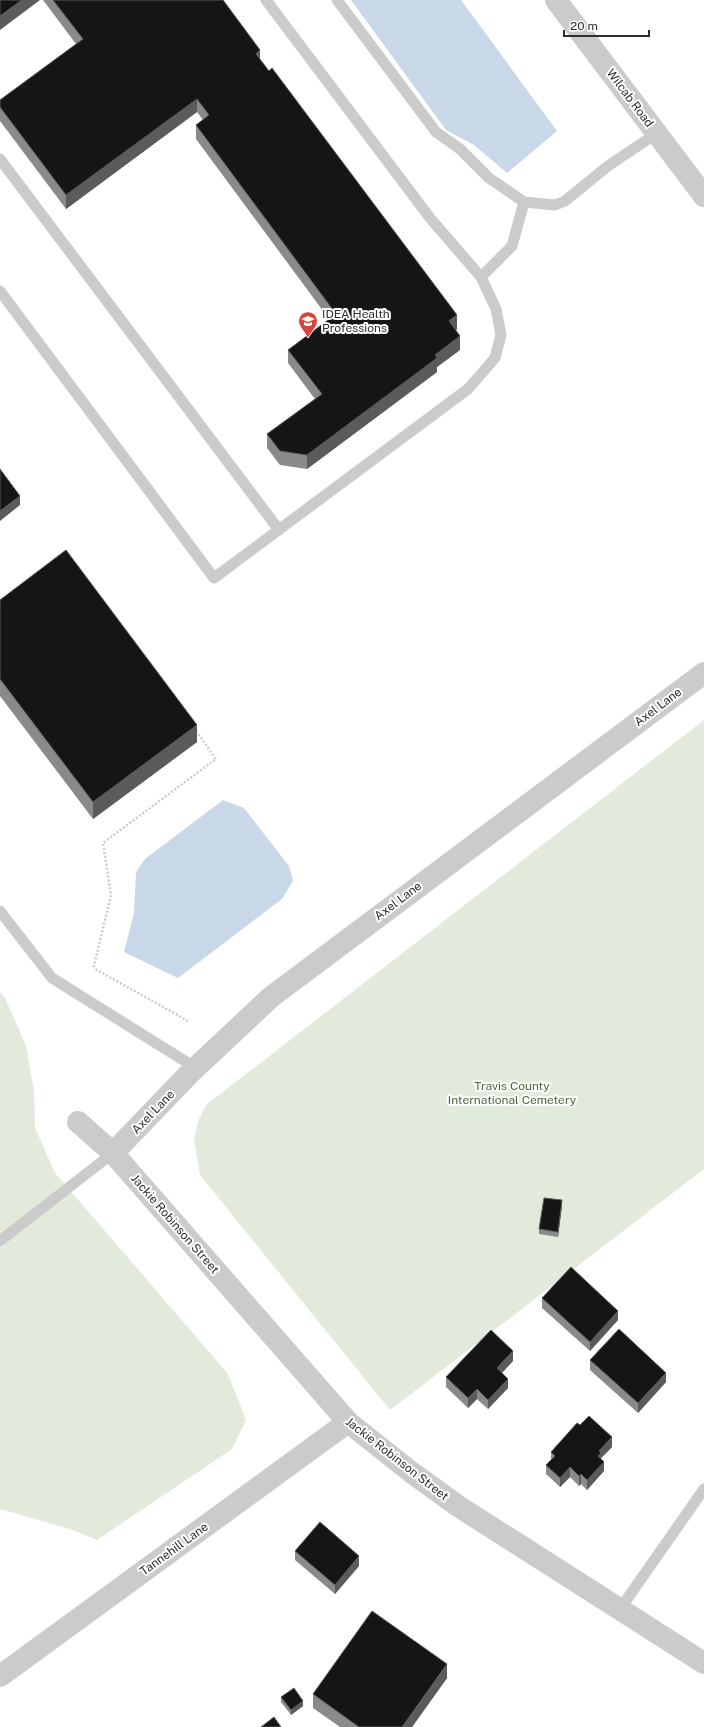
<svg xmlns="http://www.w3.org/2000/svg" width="704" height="1727" font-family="'Public Sans',sans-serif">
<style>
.green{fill:#e2eadc}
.water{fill:#c9d8e9}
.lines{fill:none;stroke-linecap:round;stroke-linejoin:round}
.path{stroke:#cbcbcb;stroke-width:2.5;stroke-dasharray:2 2;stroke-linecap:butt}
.lane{stroke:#cbcbcb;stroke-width:11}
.street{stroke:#cbcbcb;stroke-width:22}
.wall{fill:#8a8a8a}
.shaded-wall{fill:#5b5b5b}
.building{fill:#151515;stroke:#5b5b5b}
.labels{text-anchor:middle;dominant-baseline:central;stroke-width:4;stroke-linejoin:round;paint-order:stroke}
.street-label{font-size:12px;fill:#2e2e2e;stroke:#fff}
.poi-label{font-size:12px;fill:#2e2e2e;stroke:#fff;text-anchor:start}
.park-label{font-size:12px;fill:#4b673e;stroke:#fff}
</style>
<rect width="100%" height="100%" fill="#fff"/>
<g class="green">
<polygon points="704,720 704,1169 390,1410 200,1175 194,1139 198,1121 206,1105"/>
<polygon points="0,992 5,998 26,1046 34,1091 35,1128 55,1173 228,1374 246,1420 232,1449 97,1540 70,1529 0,1509"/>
</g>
<g class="water">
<polygon points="351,0 461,0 557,131 507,173 474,145 446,130"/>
<polygon points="223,800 244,808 289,866 293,881 282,899 178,978 124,952 134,913 136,872 145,859"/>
</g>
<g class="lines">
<polyline class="path" points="188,1021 97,970 94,966 111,895 103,843 216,759 196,731"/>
<g class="lane">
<polyline points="337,0 436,132 460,149 489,178 524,202 555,205 565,201 608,166 657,133"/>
<polyline points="0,159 279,530"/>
<polyline points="481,277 512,246 524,202"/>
<polyline points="0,291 214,578 468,389 495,358 501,335 496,309 481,277 430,218 266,0"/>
<polyline points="0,911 52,978 196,1068"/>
<polyline points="0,1241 113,1153"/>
<polyline points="620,1609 704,1489"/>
</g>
<g class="street">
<polyline points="556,0 704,196"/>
<polyline points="78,1122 113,1153 348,1422 411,1472 458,1506 704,1663"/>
<polyline points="113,1153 190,1073 271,997 704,673"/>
<polyline points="0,1676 348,1422"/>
</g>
</g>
<g class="wall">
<polygon points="43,0 223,0 260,60 457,329 456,330 460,350 437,367 437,372 307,469 280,465 267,448 267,434 315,399 288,363 288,350 329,319 196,139 196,125 203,120 197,112 66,209 0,121 0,100 76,44"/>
<polygon points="0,600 197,742 93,819 0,696"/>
<polygon points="562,1205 558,1237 539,1234 539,1229"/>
<polygon points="542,1298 618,1320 590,1351 542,1308"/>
<polygon points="590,1360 666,1382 638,1413 590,1370"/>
<polygon points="513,1361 502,1373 508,1388 488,1409 477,1399 468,1408 446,1387 446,1377"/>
<polygon points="612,1447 601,1458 604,1471 587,1490 581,1484 579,1486 570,1477 560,1487 546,1474 546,1465 551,1460 551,1452"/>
<polygon points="295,1551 359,1566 335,1594 295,1560"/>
<polygon points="447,1678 412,1727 340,1727 313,1708 313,1694"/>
<polygon points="281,1697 303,1706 291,1715 281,1702"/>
</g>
<g class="shaded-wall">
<polygon points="22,0 40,0 0,30 0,16"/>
<polygon points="260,50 260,64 256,54"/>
<polygon points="197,99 197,112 66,209 66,195"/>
<polygon points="457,315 457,329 449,335 449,321"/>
<polygon points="460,336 460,350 437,367 437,372 307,469 307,455 435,355"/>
<polygon points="20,496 20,505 0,521 0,511"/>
<polygon points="197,725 197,742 93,819 93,802"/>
<polygon points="562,1200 562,1205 558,1237 558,1232"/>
<polygon points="618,1311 618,1320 590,1351 590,1342"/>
<polygon points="513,1351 513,1361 497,1378 497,1368"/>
<polygon points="666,1373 666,1382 638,1413 638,1403"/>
<polygon points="508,1379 508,1388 488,1409 488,1400"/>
<polygon points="477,1389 477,1399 468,1408 468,1398"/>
<polygon points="612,1437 612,1447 601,1458 601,1463 598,1456 599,1451"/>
<polygon points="604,1462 604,1471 587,1490 587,1480"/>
<polygon points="570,1467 570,1477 560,1487 560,1478"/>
<polygon points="581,1474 581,1484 579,1486 579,1476"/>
<polygon points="359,1556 359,1566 335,1594 335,1585"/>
<polygon points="447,1664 447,1678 412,1727 402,1727"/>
<polygon points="303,1701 303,1706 291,1715 291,1710"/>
</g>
<g class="building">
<polygon points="0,0 22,0 0,16"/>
<polygon points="53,0 223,0 260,50 256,54 269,71 272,68 457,315 449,321 460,336 435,355 437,358 307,455 280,451 267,434 322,394 288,350 336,314 196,125 209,115 197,99 66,195 0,107 0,100 83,39"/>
<polygon points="0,469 20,496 0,511"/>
<polygon points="66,550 197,725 93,802 0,679 0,600"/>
<polygon points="544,1198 562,1200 558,1232 539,1229"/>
<polygon points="571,1267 618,1311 590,1342 542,1298"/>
<polygon points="619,1329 666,1373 638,1403 590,1360"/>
<polygon points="491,1330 513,1351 497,1368 508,1379 488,1400 477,1389 468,1398 446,1377"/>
<polygon points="589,1416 612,1437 599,1451 601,1453 598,1456 604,1462 587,1480 581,1474 579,1476 570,1467 560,1478 546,1465 555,1456 551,1452 577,1423 580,1425"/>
<polygon points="320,1522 359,1556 335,1585 295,1551"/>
<polygon points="372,1611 447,1664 402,1727 359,1727 313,1694"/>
<polygon points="294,1688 303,1701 291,1710 281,1697"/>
<polygon points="274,1717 281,1727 261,1727"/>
</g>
<defs>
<symbol id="school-pin" viewBox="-11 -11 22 30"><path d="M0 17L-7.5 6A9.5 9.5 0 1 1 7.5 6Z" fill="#db4239" stroke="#fff"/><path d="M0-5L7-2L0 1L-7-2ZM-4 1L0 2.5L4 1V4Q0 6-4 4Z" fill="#fff"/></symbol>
</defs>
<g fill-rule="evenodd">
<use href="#school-pin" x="297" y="310" width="22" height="30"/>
</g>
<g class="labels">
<g class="street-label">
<text transform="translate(630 98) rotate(53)">Wilcab Road</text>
<text transform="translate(658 707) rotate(-37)">Axel Lane</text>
<text transform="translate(398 901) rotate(-37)">Axel Lane</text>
<text transform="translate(153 1112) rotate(-46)">Axel Lane</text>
<text transform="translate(175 1224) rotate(49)">Jackie Robinson Street</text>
<text transform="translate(397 1459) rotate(38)">Jackie Robinson Street</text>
<text transform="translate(174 1549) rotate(-36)">Tannehill Lane</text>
</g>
<g class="poi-label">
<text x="322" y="314">IDEA Health<tspan x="322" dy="14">Professions</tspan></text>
</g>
<g class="park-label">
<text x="512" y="1086">Travis County<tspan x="512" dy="14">International Cemetery</tspan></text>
</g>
</g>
<path d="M564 30v6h85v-6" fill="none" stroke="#2e2e2e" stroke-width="2"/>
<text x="570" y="30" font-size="12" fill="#2e2e2e" stroke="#ffffff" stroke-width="3" paint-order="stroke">20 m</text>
</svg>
